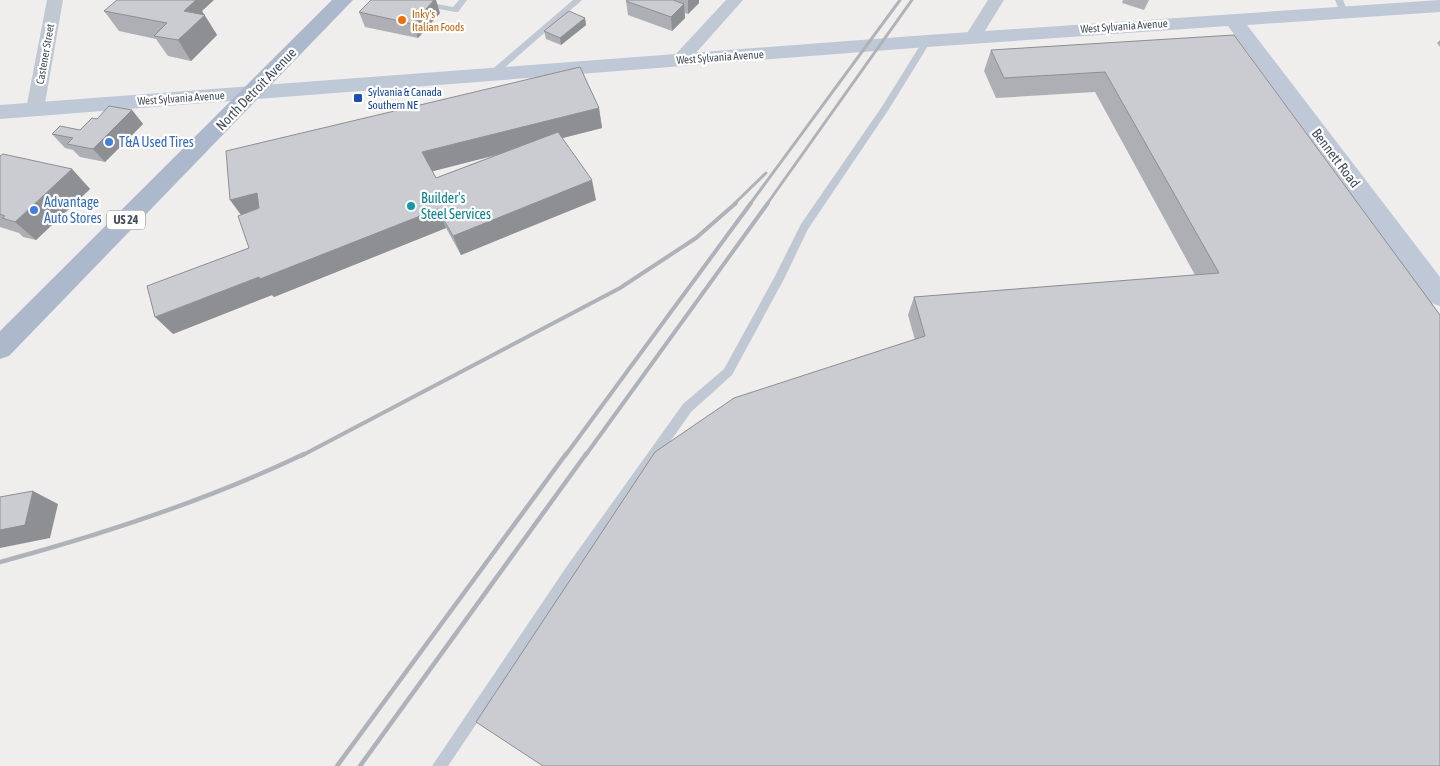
<svg xmlns="http://www.w3.org/2000/svg" width="1440" height="766" font-family="'Asap Condensed',sans-serif">
<style>
.lines{fill:none;stroke-linecap:round;stroke-linejoin:round}
.lane{fill:#c0c8d3;fill-rule:evenodd}
.street{fill:#c0c8d3;fill-rule:evenodd}
.secondary{fill:#bfc8d7;fill-rule:evenodd}
.primary{fill:#acb9cd;fill-rule:evenodd}
.rail-far2{stroke:#afb2b8;stroke-width:3}
.rail-far1{stroke:#afb2b8;stroke-width:4}
.rail{stroke:#afb2b8;stroke-width:4.5}
.wall{fill:#aeafb5;fill-rule:evenodd}
.shaded-wall{fill:#8d8f93}
.building{fill:#caccd2;stroke:#8d8f93}
.food-dot{fill:#e8710a;stroke:#fff;stroke-width:2}
.transit-dot{fill:#1a4fb4;stroke:#fff;stroke-width:2}
.shop-dot{fill:#3f7fe0;stroke:#fff;stroke-width:2}
.culture-dot{fill:#0f9aa8;stroke:#fff;stroke-width:2}
.labels{text-anchor:middle;dominant-baseline:central;stroke-width:4.5;stroke-linejoin:round;paint-order:stroke}
.far-food-label{font-size:11px;fill:#c56008;stroke:#fff;text-anchor:start}
.far-street-label{font-size:11px;fill:#454f5b;stroke:#fff}
.far-transit-label{font-size:11px;fill:#164399;stroke:#fff;text-anchor:start}
.shield{fill:#fff;stroke:#7d848c;stroke-width:1}
.shield-label{font-size:12px;font-weight:bold;fill:#454f5b}
.street-label{font-size:14px;fill:#454f5b;stroke:#fff}
.shop-label{font-size:14px;fill:#366cbe;stroke:#fff;text-anchor:start}
.culture-label{font-size:14px;fill:#0d838f;stroke:#fff;text-anchor:start}
</style>
<rect width="100%" height="100%" fill="#f0eded"/>
<g class="lines">
<g class="lane">
<polygon points="399,0 415,0 453,7 459,0 467,0 458,12 455,12 403,2"/>
<polygon points="573,0 582,0 495,76 489,76 489,72"/>
<polygon points="1335,0 1343,0 1348,12 1347,14 1341,14"/>
<polygon points="927,38 931,41 889,109 808,229 784,279 732,375 691,412 577,574 448,766 432,766 567,566 683,404 724,369 774,278 801,224 883,105 924,39"/>
</g>
<g class="street">
<polygon points="47,0 63,0 44,109 41,113 29,113 26,109"/>
<polygon points="726,0 743,0 686,64 674,64 672,60 674,56"/>
<polygon points="988,0 1004,0 978,42 966,42 964,38"/>
</g>
<polygon class="secondary" points="1440,0 1440,12 1247,25 1440,277 1440,306 1431,303 1228,26 927,47 0,119 0,105 927,35"/>
<polygon class="primary" points="332,0 353,0 9,356 0,359 0,331"/>
<g class="rail-far2">
<polyline points="734,204 766,173"/>
<polyline points="750,204 900,0"/>
<polyline points="767,204 912,0"/>
</g>
<g class="rail-far1">
<polyline points="301,456 620,288 696,238 736,203"/>
<polyline points="565,456 751,203"/>
<polyline points="585,456 768,203"/>
</g>
<g class="rail">
<path d="M 0,562 C 104,534 206,501 304,454"/>
<polyline points="337,766 566,454"/>
<polyline points="360,766 586,454"/>
</g>
</g>
<g class="wall">
<polygon points="627,0 699,0 699,3 688,14 685,13 685,18 672,31 628,15 626,1"/>
<polygon points="1123,0 1149,0 1144,10 1122,3"/>
<polygon points="104,11 202,11 217,35 191,61 168,56 156,39 119,31"/>
<polygon points="359,12 440,13 418,38 365,27"/>
<polygon points="585,18 586,25 561,45 546,39 544,31"/>
<polygon points="1234,35 1440,315 915,340 908,315 914,297 1195,275 1095,92 996,98 984,71 991,50"/>
<polygon points="1440,40 1440,47 1437,43"/>
<path d="M 580,67 L 599,108 L 602,128 L 562,138 L 596,200 L 461,255 L 446,228 L 274,297 L 272,295 L 173,334 L 249,248 ZM 498,154 L 436,178 L 432,171 Z"/>
<polygon points="132,110 143,124 105,162 80,157 73,150 65,148 52,134 80,130 97,119"/>
<polygon points="0,156 72,169 90,189 36,240 23,237 19,233 0,227"/>
</g>
<g class="shaded-wall">
<polygon points="195,0 214,0 202,11 217,35 191,61 178,40 184,11"/>
<polygon points="434,0 436,0 440,13 418,38 413,24"/>
<polygon points="688,0 699,0 699,3 688,14"/>
<polygon points="684,4 685,18 672,31 671,17"/>
<polygon points="585,18 586,25 561,45 560,38"/>
<polygon points="599,108 602,128 430,172 422,152"/>
<polygon points="132,110 143,124 105,162 93,149"/>
<polygon points="72,169 90,189 36,240 15,222"/>
<polygon points="592,180 596,200 461,255 453,236"/>
<polygon points="257,193 270,213 244,219 230,200"/>
<polygon points="438,209 446,228 274,297 272,295 173,334 155,317"/>
<polygon points="33,491 58,504 50,538 0,548 0,530"/>
</g>
<g class="building">
<polygon points="117,0 196,0 184,11 205,15 178,40 154,36 167,23 104,11"/>
<polygon points="371,0 434,0 413,24 359,12"/>
<polygon points="627,0 673,0 684,4 671,17 626,1"/>
<polygon points="569,11 585,18 560,38 544,31"/>
<polygon points="1234,35 1440,315 1440,766 543,766 476,722 655,452 734,398 925,336 914,297 1219,273 1105,72 1004,78 991,50"/>
<polygon points="580,67 599,108 422,152 436,178 558,132 592,180 453,236 438,209 260,279 259,277 155,317 147,286 249,248 238,216 259,208 257,193 230,200 226,151"/>
<polygon points="109,106 132,110 93,149 67,144 73,138 52,134 60,126 80,130 92,118 97,119"/>
<polygon points="3,154 72,169 15,222 2,218 5,216 0,214 0,156"/>
<polygon points="33,491 25,525 0,530 0,497"/>
</g>
<circle class="food-dot" cx="402" cy="20" r="5"/>
<rect class="transit-dot" x="353" y="93" width="10" height="10" rx="2.5"/>
<g class="shop-dot">
<circle cx="109" cy="142" r="5"/>
<circle cx="34" cy="210" r="5"/>
</g>
<circle class="culture-dot" cx="411" cy="206" r="5"/>
<g class="labels">
<g class="far-food-label">
<text x="412" y="14">Inky's<tspan x="412" dy="13">Italian Foods</tspan></text>
</g>
<g class="far-street-label">
<text transform="translate(1124 26) rotate(-4)">West Sylvania Avenue</text>
<text transform="translate(45 54) rotate(-80)">Castener Street</text>
<text transform="translate(720 57) rotate(-4)">West Sylvania Avenue</text>
<text transform="translate(181 98) rotate(-4)">West Sylvania Avenue</text>
</g>
<g class="far-transit-label">
<text x="368" y="92">Sylvania &amp; Canada<tspan x="368" dy="13">Southern NE</tspan></text>
</g>
<rect class="shield" x="107" y="210.5" width="38" height="19" rx="4"/>
<g class="shield-label">
<text x="126" y="220">US 24</text>
</g>
<g class="street-label">
<text transform="translate(256 89) rotate(-46)">North Detroit Avenue</text>
<text transform="translate(1336 158) rotate(53)">Bennett Road</text>
</g>
<g class="shop-label">
<text x="119" y="142">T&amp;A Used Tires</text>
<text x="44" y="202">Advantage<tspan x="44" dy="16">Auto Stores</tspan></text>
</g>
<g class="culture-label">
<text x="421" y="198">Builder's<tspan x="421" dy="16">Steel Services</tspan></text>
</g>
</g>
</svg>
